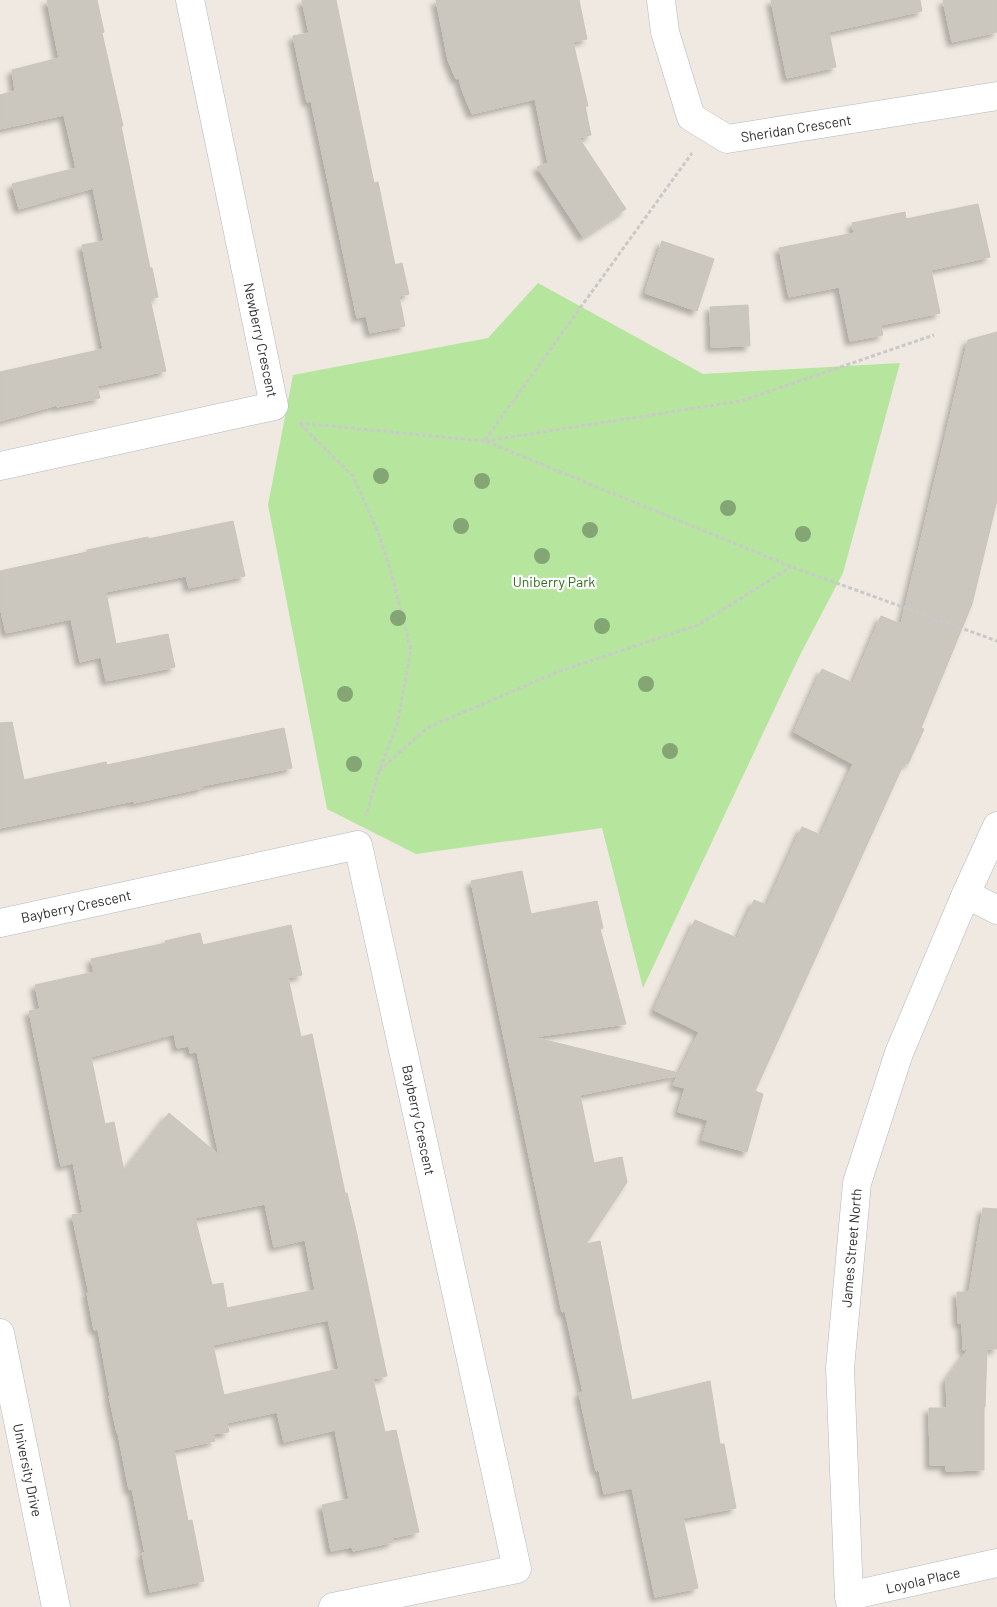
<svg xmlns="http://www.w3.org/2000/svg" width="997" height="1607" font-family="Barlow,sans-serif">
<style>
.green{fill:#b6e59e}
.building{fill:#cbc7bf;stroke:#cbc5ba;fill-rule:evenodd;filter:url(#shadow)}
.lines{fill:none;stroke-linecap:round;stroke-linejoin:round}
.minor-casing{stroke:#b4b7c1;stroke-width:29}
.path{stroke:#c9c9c9;stroke-width:3;stroke-dasharray:4 2.5;stroke-linecap:butt}
.minor{stroke:#fff;stroke-width:28}
.tree{fill:#84a574}
.labels{text-anchor:middle;dominant-baseline:central;stroke-width:4.5;stroke-linejoin:round;paint-order:stroke}
.street-label{font-size:14px;fill:#2e2e2e;stroke:#fff}
.park-label{font-size:14px;fill:#2c6e1b;stroke:#fff}
</style>
<defs>
<filter id="shadow"><feDropShadow dx="-4.5" dy="4.5" stdDeviation="2.5" flood-color="#0004"/></filter>
</defs>
<rect width="100%" height="100%" fill="#efe9e1"/>
<polygon class="green" points="538,283 703,374 900,363 843,573 800,655 643,988 602,828 416,854 327,809 268,505 293,375 488,338"/>
<g class="building">
<polygon points="47,0 97,0 104,32 102,33 123,126 121,126 150,268 152,268 158,297 150,299 166,371 97,386 100,398 57,407 57,405 0,421 0,372 103,349 82,245 104,241 93,188 19,209 12,184 76,168 64,115 0,129 0,95 15,91 12,70 59,58"/>
<polygon points="302,0 336,0 374,183 378,182 395,265 402,263 409,294 399,296 405,326 370,333 366,316 357,318 311,101 307,102 293,36 309,33"/>
<polygon points="436,0 579,0 587,39 573,42 588,106 585,106 591,135 579,138 626,209 583,237 537,167 548,163 535,99 472,114 462,90 459,78 456,79 448,60"/>
<polygon points="771,0 920,0 922,11 829,32 836,67 787,78"/>
<polygon points="943,0 997,0 997,32 952,42"/>
<polygon points="978,204 990,257 931,270 940,313 881,325 883,335 850,341 839,287 789,297 779,248 854,233 852,223 905,212 906,219"/>
<polygon points="662,241 714,259 697,311 645,293"/>
<polygon points="748,305 750,346 711,347 710,307"/>
<polygon points="997,332 997,500 972,604 921,728 924,729 908,764 904,763 755,1091 763,1094 747,1152 702,1140 708,1120 678,1112 685,1088 673,1085 678,1075 580,1095 594,1163 622,1157 627,1182 586,1244 600,1241 632,1400 710,1381 720,1444 724,1444 736,1508 683,1518 698,1588 655,1597 632,1488 604,1494 599,1470 596,1471 579,1393 583,1392 565,1311 562,1312 471,881 522,871 531,914 597,901 603,928 600,929 626,1024 533,1037 679,1073 699,1032 654,1010 695,920 737,938 754,900 767,905 802,827 821,835 853,764 794,732 822,669 853,683 881,616 901,624 968,340"/>
<polygon points="233,521 245,576 189,588 186,576 106,592 116,644 168,634 175,667 106,681 101,657 80,662 71,619 6,633 0,607 0,571 87,552 87,550 148,537 148,539"/>
<polygon points="12,722 24,780 106,762 107,765 284,728 292,768 202,786 202,788 134,803 133,801 0,828 0,723"/>
<path d="M 291,925 L 302,975 L 288,978 L 301,1037 L 312,1034 L 345,1193 L 347,1193 L 357,1235 L 387,1376 L 373,1379 L 385,1432 L 396,1430 L 419,1532 L 392,1538 L 393,1542 L 353,1551 L 352,1547 L 331,1551 L 322,1505 L 349,1499 L 335,1430 L 284,1442 L 277,1412 L 227,1423 L 229,1432 L 213,1434 L 215,1441 L 174,1450 L 188,1521 L 192,1520 L 204,1581 L 150,1592 L 142,1553 L 145,1553 L 132,1489 L 129,1490 L 118,1433 L 117,1433 L 109,1396 L 110,1395 L 98,1329 L 94,1330 L 87,1293 L 89,1293 L 72,1215 L 83,1213 L 73,1163 L 61,1166 L 29,1011 L 40,1009 L 35,985 L 94,972 L 91,959 L 166,943 L 165,941 L 200,933 L 203,945 ZM 174,1034 L 177,1048 L 189,1046 L 190,1053 L 197,1052 L 219,1155 L 169,1113 L 124,1171 L 114,1122 L 105,1124 L 91,1057 ZM 265,1204 L 274,1247 L 305,1240 L 315,1290 L 227,1308 L 223,1283 L 212,1285 L 195,1218 ZM 328,1320 L 339,1369 L 224,1395 L 213,1345 Z"/>
<polygon points="983,1208 997,1209 997,1349 987,1349 985,1407 984,1407 984,1470 946,1471 946,1465 930,1465 929,1408 947,1408 946,1380 968,1349 963,1350 962,1323 958,1323 957,1292 969,1292"/>
</g>
<g class="lines">
<defs>
<g id="minor">
<polyline points="661,0 665,32 691,117 727,139 997,96"/>
<polyline points="0,466 274,406 190,0"/>
<polyline points="966,894 997,910"/>
<polyline points="0,923 358,845 517,1569 333,1607"/>
<polyline points="0,1333 56,1607"/>
<polyline points="849,1596 997,1563"/>
<polyline points="851,1607 849,1596 840,1368 857,1183 899,1053 966,894 997,826"/>
</g>
</defs>
<use href="#minor" class="minor-casing"/>
<g class="path">
<polyline points="299,423 485,441 792,567 997,641"/>
<polyline points="300,424 353,476 378,532 391,572 411,650 397,725 379,771 366,816"/>
<polyline points="485,440 692,153"/>
<polyline points="485,441 741,401 934,335"/>
<polyline points="379,771 427,728 560,671 698,625 791,567"/>
</g>
<use href="#minor" class="minor"/>
</g>
<g class="tree">
<circle cx="381" cy="476" r="8"/>
<circle cx="482" cy="481" r="8"/>
<circle cx="728" cy="508" r="8"/>
<circle cx="461" cy="526" r="8"/>
<circle cx="590" cy="530" r="8"/>
<circle cx="803" cy="534" r="8"/>
<circle cx="542" cy="556" r="8"/>
<circle cx="398" cy="618" r="8"/>
<circle cx="602" cy="626" r="8"/>
<circle cx="646" cy="684" r="8"/>
<circle cx="345" cy="694" r="8"/>
<circle cx="670" cy="751" r="8"/>
<circle cx="354" cy="764" r="8"/>
</g>
<g class="labels">
<g class="street-label">
<text transform="translate(796 128) rotate(-9)">Sheridan Crescent</text>
<text transform="translate(261 340) rotate(78)">Newberry Crescent</text>
<text transform="translate(76 906) rotate(-12)">Bayberry Crescent</text>
<text transform="translate(419 1120) rotate(78)">Bayberry Crescent</text>
<text transform="translate(851 1248) rotate(-85)">James Street North</text>
<text transform="translate(28 1470) rotate(78)">University Drive</text>
<text transform="translate(923 1580) rotate(-13)">Loyola Place</text>
</g>
<g class="park-label">
<text x="554" y="581">Uniberry Park</text>
</g>
</g>
</svg>
